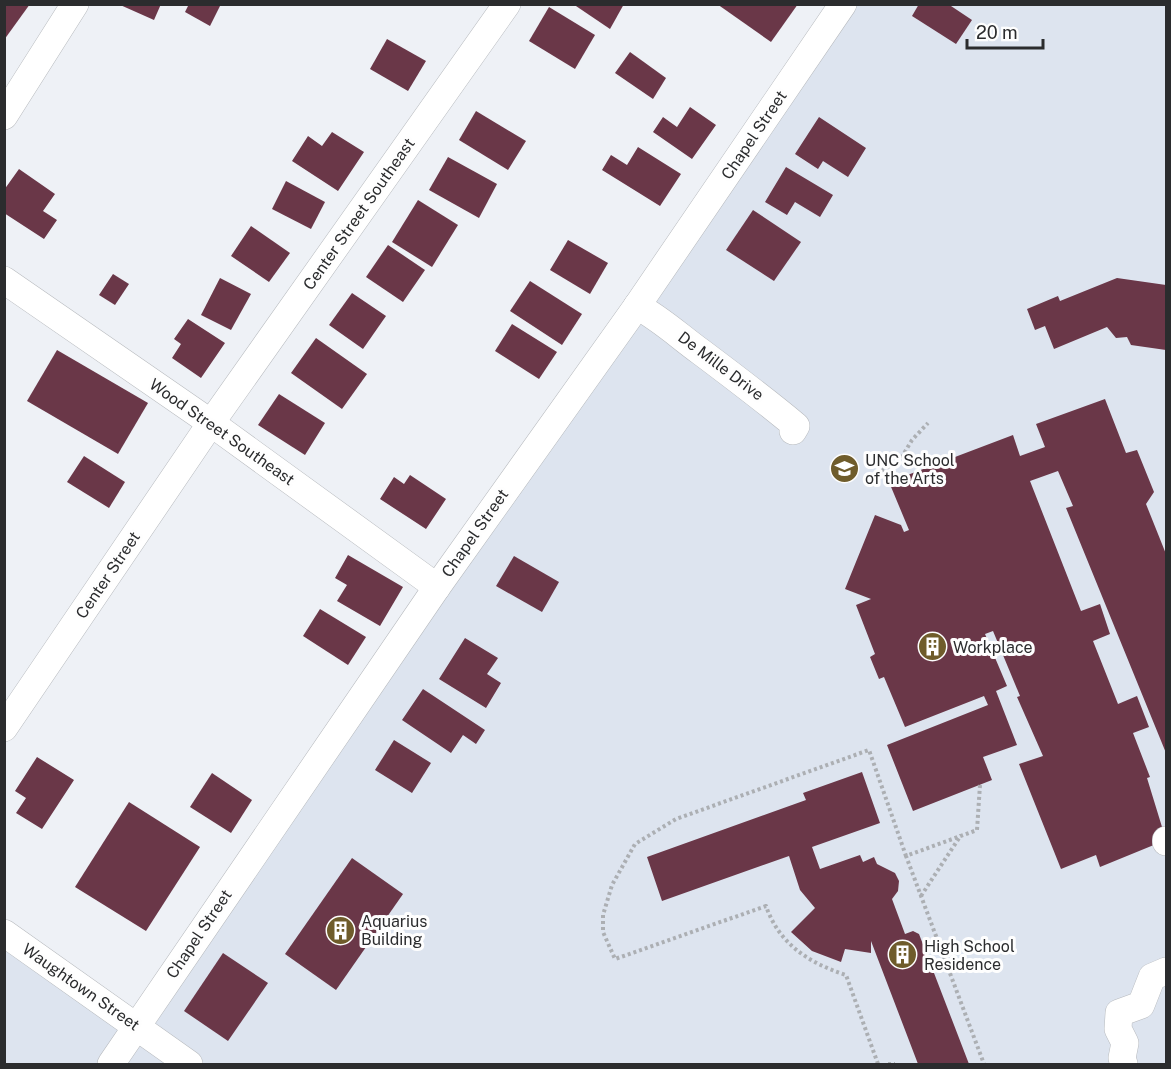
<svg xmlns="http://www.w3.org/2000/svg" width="1171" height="1069" font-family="'Public Sans',sans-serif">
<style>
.built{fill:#dde4ef}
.building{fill:#6a3748}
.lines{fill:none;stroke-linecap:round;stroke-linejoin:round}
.minor-casing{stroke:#b7babe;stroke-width:28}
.path{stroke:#acafb3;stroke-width:4;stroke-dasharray:3 3;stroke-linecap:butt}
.minor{stroke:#fff;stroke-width:27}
.labels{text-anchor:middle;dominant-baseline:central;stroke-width:6;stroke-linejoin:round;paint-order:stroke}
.street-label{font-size:16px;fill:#2b2c2e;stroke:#fefefe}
.poi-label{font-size:16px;fill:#2b2c2e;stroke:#fefefe;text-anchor:start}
</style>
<rect width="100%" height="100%" fill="#eef1f6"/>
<polygon class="built" points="842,5 1166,5 1166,1064 5,1064 4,933 136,1026"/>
<g class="building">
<polygon points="4,4 30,4 4,40"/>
<polygon points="118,4 161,4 154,20"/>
<polygon points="189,4 221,4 210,26 185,12"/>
<polygon points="573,4 624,4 610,29"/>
<polygon points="717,4 798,4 771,42"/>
<polygon points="919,4 948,4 972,20 956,44 912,16"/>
<polygon points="549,7 595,35 575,69 529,41"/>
<polygon points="387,39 426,61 408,91 370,69"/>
<polygon points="630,52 666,78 653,99 615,73"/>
<polygon points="690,107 716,125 692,159 653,132 663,117 677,127"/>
<polygon points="476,111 526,141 508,170 459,140"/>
<polygon points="819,117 866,148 848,177 823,161 818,169 795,154"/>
<polygon points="332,132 364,152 338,191 292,161 308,136 322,146"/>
<polygon points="638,147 681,174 660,206 602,170 611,155 627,165"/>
<polygon points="448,157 497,184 479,218 429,190"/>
<polygon points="786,167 833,195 820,217 795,202 787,215 765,202"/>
<polygon points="19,169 55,194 43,211 57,220 44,239 4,213 4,190"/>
<polygon points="286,181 325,202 311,229 272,209"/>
<polygon points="418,200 458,225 432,267 392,242"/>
<polygon points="753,210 801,242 774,281 726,250"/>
<polygon points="251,226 290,253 269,282 231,256"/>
<polygon points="568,240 608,263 590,294 550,270"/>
<polygon points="388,245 425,270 403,302 366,277"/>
<polygon points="113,274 129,284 115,305 99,295"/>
<polygon points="220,278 251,294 231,330 201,315"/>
<polygon points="1117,278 1166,285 1166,350 1131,345 1127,337 1116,338 1107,327 1054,349 1045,326 1035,330 1027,309 1058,296 1060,301"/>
<polygon points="530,281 582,314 562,345 510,311"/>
<polygon points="352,293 386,316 363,349 329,325"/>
<polygon points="188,319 225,343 201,378 172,358 181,344 174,339"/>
<polygon points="512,324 557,352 539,379 495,351"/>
<polygon points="316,338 367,374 342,409 291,373"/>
<polygon points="57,350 148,403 118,454 27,401"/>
<polygon points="279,394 325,423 305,455 258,425"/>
<polygon points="1105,399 1126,453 1137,450 1154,492 1146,504 1166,554 1166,753 1066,508 1073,506 1058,471 1030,481 1081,611 1100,604 1110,634 1093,641 1118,704 1137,696 1149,727 1133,733 1150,777 1147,778 1166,840 1100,867 1096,855 1061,869 1019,764 1043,756 1017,697 1020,696 993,631 985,634 1007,686 996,691 1017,745 983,757 992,780 913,811 887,745 988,705 984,696 905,727 884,677 879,679 870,657 875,654 856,605 871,599 845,589 875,515 901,525 904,532 909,530 889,482 1013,435 1020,456 1045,447 1036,424"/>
<polygon points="84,456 125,482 109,508 67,482"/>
<polygon points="410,475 446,499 426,529 380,499 394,477 404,484"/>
<polygon points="348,555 403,587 380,626 337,601 347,585 335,578"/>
<polygon points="514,556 559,582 542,612 496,586"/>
<polygon points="320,609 366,637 348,665 303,636"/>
<polygon points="465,638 498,658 487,674 501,683 486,708 439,679"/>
<polygon points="423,689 485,730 476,744 463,735 451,753 402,720"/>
<polygon points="394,740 431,763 412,793 375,770"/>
<polygon points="37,757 74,780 42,829 16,813 26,798 15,791"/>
<polygon points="862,772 880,823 812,847 820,869 860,855 863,862 874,857 877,864 895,873 899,881 898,891 892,899 905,934 913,931 919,934 969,1064 918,1064 871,941 871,953 845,949 841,962 812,951 791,932 815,908 800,890 789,856 662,901 647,857 806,800 803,793"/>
<polygon points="212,773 252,800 231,833 190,807"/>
<polygon points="129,802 200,847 146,931 75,887"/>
<polygon points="352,858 403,894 336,990 285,954"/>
<polygon points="223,953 268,983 228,1041 184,1011"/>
</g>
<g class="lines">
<defs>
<g id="minor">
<polyline points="4,116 75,4"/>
<polyline points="4,280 211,423 437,587"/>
<path d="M 637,306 C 661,319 679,336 701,352 C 733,376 765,400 796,426 L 793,431"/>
<polyline points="4,728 211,423 507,4"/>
<polyline points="1166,840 1166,842"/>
<polyline points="4,933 189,1064"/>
<polyline points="111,1064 437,587 637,306 843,4"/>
<polyline points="1124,1064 1122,1058 1125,1043 1118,1029 1119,1013 1141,1005 1152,977 1166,971"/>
</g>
</defs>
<use href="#minor" class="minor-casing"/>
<g class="path">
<polyline points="866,480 900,460 912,440 928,423"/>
<polyline points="980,785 977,830 906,856 984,1064"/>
<polyline points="921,896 961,835"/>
<path d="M 878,1064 L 846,975 C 809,963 779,944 766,906 L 615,959 L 603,932 L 603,915 L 612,885 L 635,844 L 676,819 L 869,750 L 906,856"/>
<polyline points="888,1064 895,1064"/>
</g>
<use href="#minor" class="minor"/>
</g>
<defs>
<symbol id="university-disc" viewBox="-11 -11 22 22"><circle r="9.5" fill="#6f5c2b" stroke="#fefefe"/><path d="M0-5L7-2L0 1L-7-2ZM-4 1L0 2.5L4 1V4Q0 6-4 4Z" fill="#fff"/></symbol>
<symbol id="building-disc" viewBox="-11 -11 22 22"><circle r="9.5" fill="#6f5c2b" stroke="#fefefe"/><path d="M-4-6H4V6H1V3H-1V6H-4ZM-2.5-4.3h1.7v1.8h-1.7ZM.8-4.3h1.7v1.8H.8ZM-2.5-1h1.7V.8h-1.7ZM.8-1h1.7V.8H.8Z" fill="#fff"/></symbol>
</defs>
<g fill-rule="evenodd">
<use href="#university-disc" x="828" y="452" width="33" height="33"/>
<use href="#building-disc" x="916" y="630" width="33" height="33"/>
<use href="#building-disc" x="324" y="914" width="33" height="33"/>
<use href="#building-disc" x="886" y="938" width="33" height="33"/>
</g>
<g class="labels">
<g class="street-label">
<text transform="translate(754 135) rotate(-56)">Chapel Street</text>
<text transform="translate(359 214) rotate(-55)">Center Street Southeast</text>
<text transform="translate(721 366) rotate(37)">De Mille Drive</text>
<text transform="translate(222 432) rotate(35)">Wood Street Southeast</text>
<text transform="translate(475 533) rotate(-55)">Chapel Street</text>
<text transform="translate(108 575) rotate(-56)">Center Street</text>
<text transform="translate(199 934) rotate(-56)">Chapel Street</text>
<text transform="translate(81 987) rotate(35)">Waughtown Street</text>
</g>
<g class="poi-label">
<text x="865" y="460">UNC School<tspan x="865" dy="18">of the Arts</tspan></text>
<text x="953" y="647">Workplace</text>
<text x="361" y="921">Aquarius<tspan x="361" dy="18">Building</tspan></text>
<text x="924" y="946">High School<tspan x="924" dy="18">Residence</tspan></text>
</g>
</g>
<rect width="1171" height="1069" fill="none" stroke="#2b2c2e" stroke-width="12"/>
<path d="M967 39v9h76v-9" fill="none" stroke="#2b2c2e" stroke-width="3"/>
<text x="976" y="39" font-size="18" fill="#2b2c2e" stroke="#fefefe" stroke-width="4.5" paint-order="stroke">20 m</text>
</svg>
